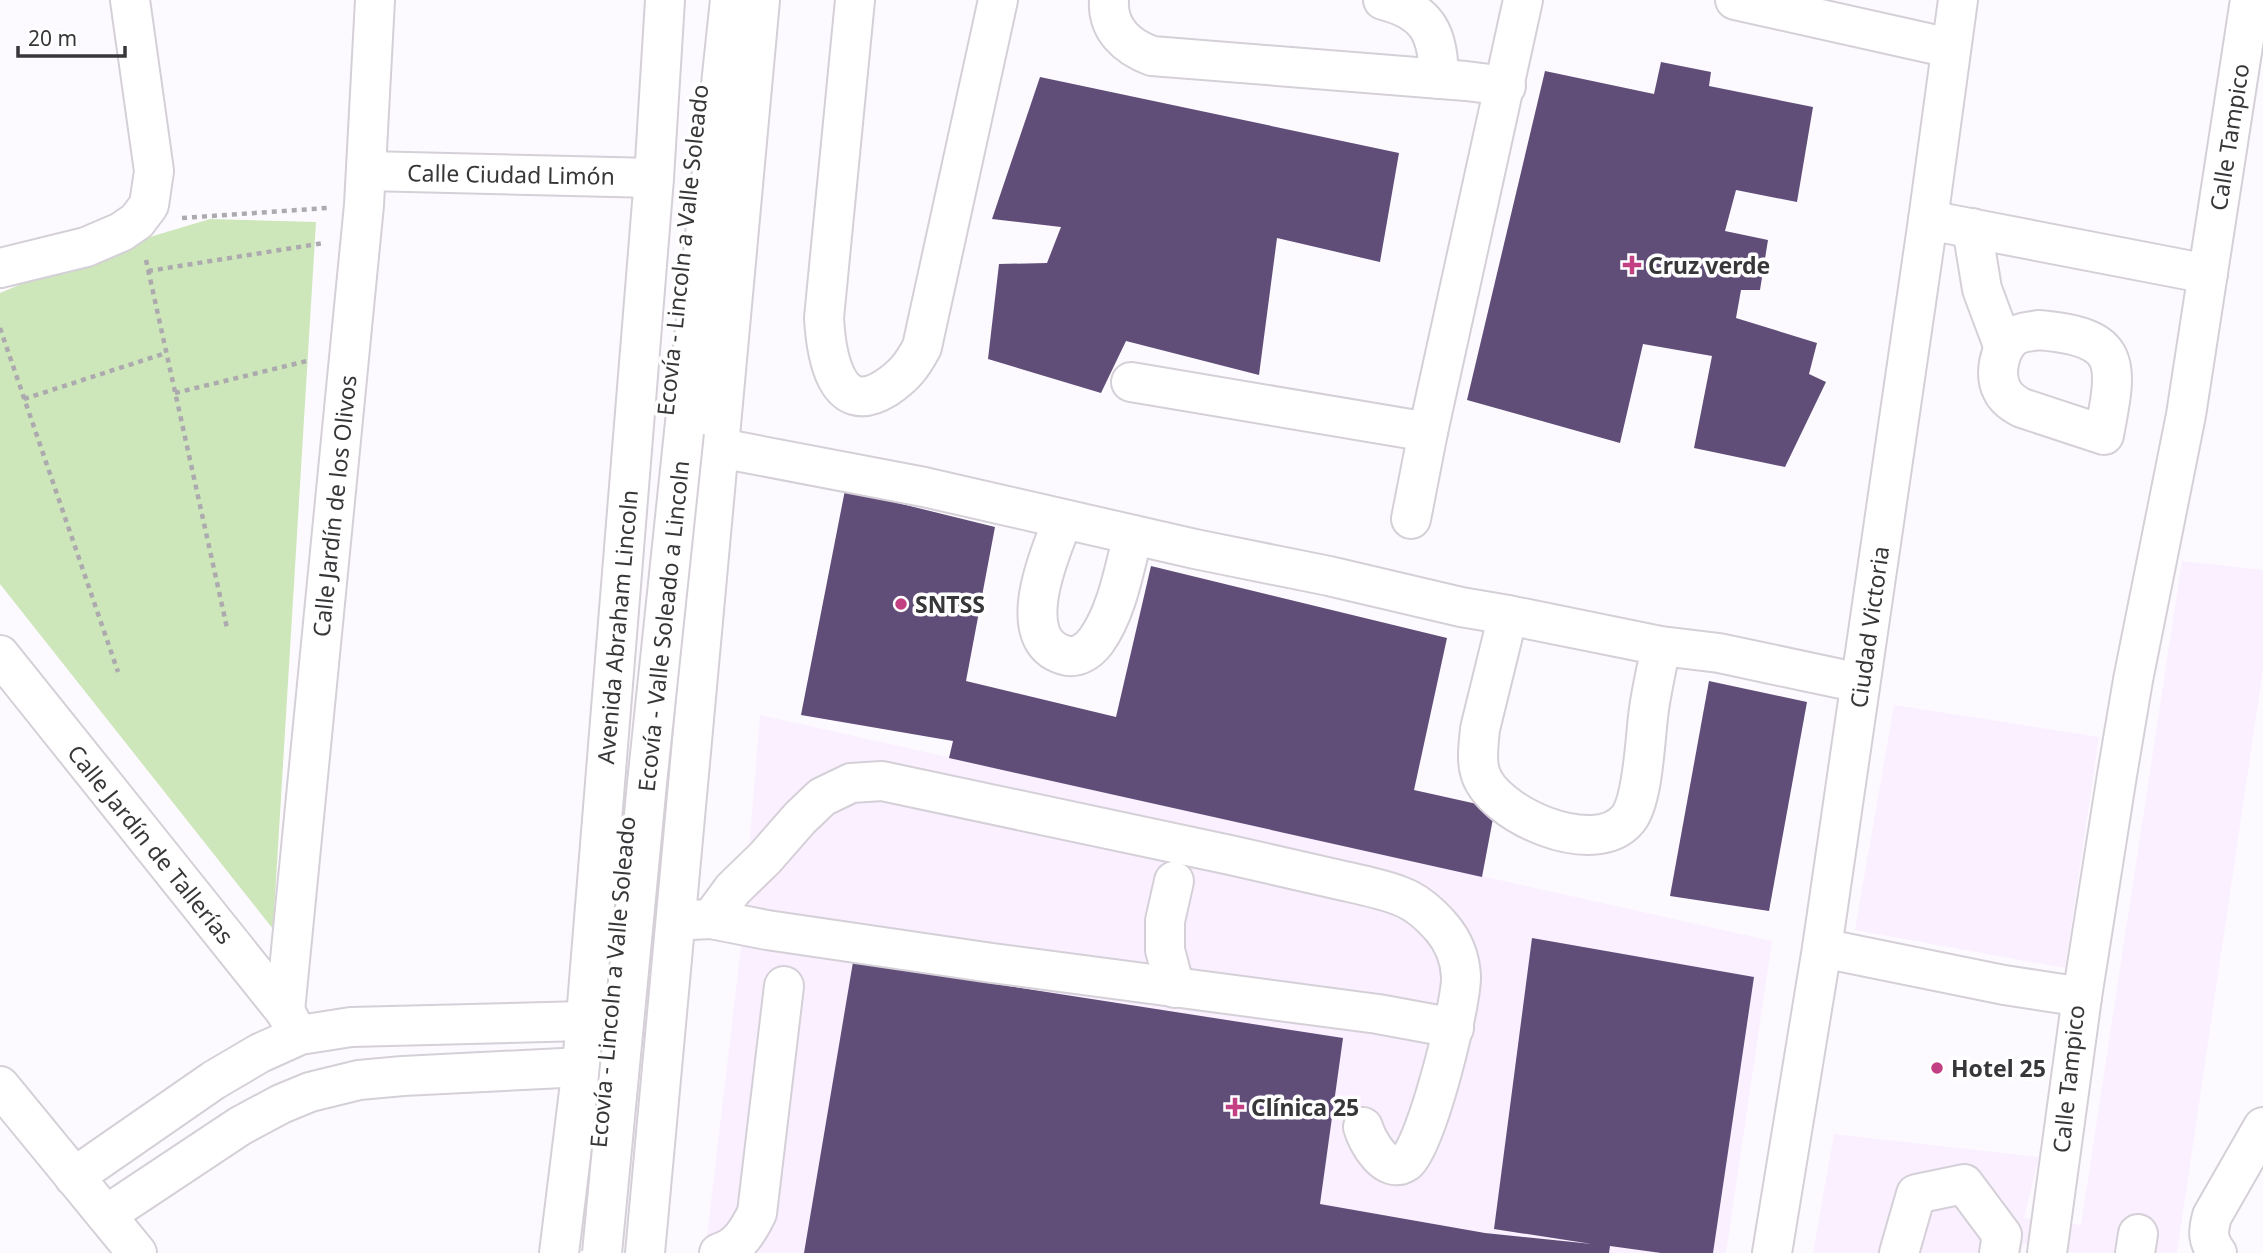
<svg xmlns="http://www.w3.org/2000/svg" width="2263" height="1253" font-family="'Noto Sans',sans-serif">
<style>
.built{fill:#faf0ff}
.green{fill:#cde6ba}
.building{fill:#604e79}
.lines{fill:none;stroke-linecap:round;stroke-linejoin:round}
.minor-casing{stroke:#d5d0d8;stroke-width:42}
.major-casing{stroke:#d5d0d8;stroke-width:42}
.path{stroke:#acaaae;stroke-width:4.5;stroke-dasharray:5 5;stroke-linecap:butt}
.minor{stroke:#fff;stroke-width:38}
.major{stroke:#fff;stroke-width:38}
.minor-bridge-casing{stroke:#d5d0d8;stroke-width:42;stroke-linecap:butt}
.minor-bridge{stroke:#fff;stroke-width:38}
.poi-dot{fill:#c33f83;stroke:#fff;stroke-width:2.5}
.labels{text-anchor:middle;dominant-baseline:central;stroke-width:7;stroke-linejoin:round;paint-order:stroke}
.street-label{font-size:23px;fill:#373639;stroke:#fff}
.poi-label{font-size:23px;font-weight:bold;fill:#373639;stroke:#fff;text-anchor:start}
</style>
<rect width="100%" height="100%" fill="#fdfaff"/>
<g class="built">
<polygon points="2182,561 2263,570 2263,669 2177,1253 2077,1253 2023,1244 2021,1253 1813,1253 1834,1134 2039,1157 2024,1218 2081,1225"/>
<polygon points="1894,705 2099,737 2065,968 1855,930"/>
<polygon points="760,715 1772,941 1726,1253 705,1253 741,947"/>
</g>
<polygon class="green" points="210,219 316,222 273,929 0,584 0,293 93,254"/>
<g class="building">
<polygon points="1661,62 1711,72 1709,86 1813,107 1797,202 1736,190 1725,231 1768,240 1760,290 1741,290 1736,318 1817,343 1809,374 1826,382 1785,467 1694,448 1712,356 1643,344 1620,443 1467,400 1545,71 1654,94"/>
<polygon points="1040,77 1399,153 1380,262 1277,238 1259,375 1126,341 1101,393 988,359 999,264 1047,263 1061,227 992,219"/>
<polygon points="845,490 995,527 966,681 1116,717 1151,566 1447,638 1414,790 1495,808 1482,877 949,758 953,741 801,715"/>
<polygon points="1709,681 1807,702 1769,911 1670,896"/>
<polygon points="1532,938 1754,977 1713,1253 1661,1253 1610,1246 1609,1253 804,1253 853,962 1343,1038 1320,1204 1485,1233 1592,1244 1494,1229"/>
</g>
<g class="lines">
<defs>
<g id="minor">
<path d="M 855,0 L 824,318 C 826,352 835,420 886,388 C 904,376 912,366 922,347 L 998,0"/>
<path d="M 1109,0 C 1107,29 1127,47 1152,56 L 1466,81 L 1506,86"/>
<path d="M 1383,0 C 1430,12 1438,35 1439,79"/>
<polyline points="1735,0 1950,48"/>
<polyline points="367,171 654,178"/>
<polyline points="1928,220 2208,274"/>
<polyline points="1972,228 1982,289 2004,348"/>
<polyline points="0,268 86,247 121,232 137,221 149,205 154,171 130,0"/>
<path d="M 2038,330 C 2123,337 2118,362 2104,435 L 2022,408 C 2014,404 2006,399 2002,390 C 1994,375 1999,349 2012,338 C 2019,332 2029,332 2038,330 Z"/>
<polyline points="1131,382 1428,432"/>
<polyline points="684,432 730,0"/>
<polyline points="720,448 924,487 1195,549 1329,576 1461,607 1508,615"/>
<polyline points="1411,519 1428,432 1523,0"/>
<path d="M 1063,520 C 1050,552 1012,640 1064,655 C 1076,659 1088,652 1096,641 C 1117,612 1124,570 1133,535"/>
<path d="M 1661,646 C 1657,667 1652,688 1649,709 C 1645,735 1644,799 1628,819 C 1595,860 1491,814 1480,772 C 1476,759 1479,742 1480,729 L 1508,615 L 1661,646 L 1719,653 L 1860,683"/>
<polyline points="0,655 285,1011 291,1022"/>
<polyline points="1174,881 1165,921 1165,950 1175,988"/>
<path d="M 711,919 L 733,889 L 765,858 L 800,818 L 822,797 L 851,783 L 882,781 C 998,805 1114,830 1230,855 C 1268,864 1306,872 1344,881 C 1362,885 1382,889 1400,896 C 1417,902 1430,914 1442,928 C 1453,941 1460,958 1461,976 C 1462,1003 1426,1148 1406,1162 C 1386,1176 1367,1141 1363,1127"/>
<polyline points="690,920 711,919 767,930 992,963 1378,1014 1454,1028"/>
<polyline points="1822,948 2004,985 2082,997"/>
<polyline points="285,1011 364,205 375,0"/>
<polyline points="0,1086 137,1253"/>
<polyline points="74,1177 214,1080 260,1053 300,1035 351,1027 584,1021"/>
<polyline points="106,1215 240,1126 281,1104 310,1092 359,1080 403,1076 582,1067"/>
<path d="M 719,1253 C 739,1247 748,1231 757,1213 L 784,986"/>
<polyline points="1772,1253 1822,948 1928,220 1958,0"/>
<polyline points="1899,1253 1916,1194 1964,1184 2002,1235 1999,1253"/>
<polyline points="2047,1253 2082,997 2117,775 2133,680 2186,415 2250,0"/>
<polyline points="2135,1253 2138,1234"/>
<path d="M 2217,1253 C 2207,1240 2208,1231 2212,1216 L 2263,1127"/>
</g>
<g id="major">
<polyline points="559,1253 582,1067 654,178 665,0"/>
<polyline points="645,1253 760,0"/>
</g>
</defs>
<use href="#minor" class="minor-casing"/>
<use href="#major" class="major-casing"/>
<g class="path">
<polyline points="182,218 327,208"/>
<polyline points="146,260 227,628"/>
<polyline points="148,271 324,243"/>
<polyline points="0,328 118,672"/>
<polyline points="175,393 311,360"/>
<polyline points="24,399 166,353"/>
</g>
<use href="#minor" class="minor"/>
<use href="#major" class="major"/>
<defs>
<polyline id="minor-bridge" points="602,1253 647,783 684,432"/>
</defs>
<use href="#minor-bridge" class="minor-bridge-casing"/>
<use href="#minor-bridge" class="minor-bridge"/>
</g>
<g class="poi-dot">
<path d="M1628.5 254.5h7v7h7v7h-7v7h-7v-7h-7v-7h7z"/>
<circle cx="901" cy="604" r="7"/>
<circle cx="1937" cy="1068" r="7"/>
<path d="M1231.5 1096.5h7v7h7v7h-7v7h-7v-7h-7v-7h7z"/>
</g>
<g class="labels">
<g class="street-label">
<text transform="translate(2229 137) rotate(-81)">Calle Tampico</text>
<text transform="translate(511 174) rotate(1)">Calle Ciudad Limón</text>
<text transform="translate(682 250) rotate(-84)">Ecovía - Lincoln a Valle Soleado</text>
<text transform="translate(334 506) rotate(-84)">Calle Jardín de los Olivos</text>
<text transform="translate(663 626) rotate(-84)">Ecovía - Valle Soleado a Lincoln</text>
<text transform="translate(617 627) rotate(-85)">Avenida Abraham Lincoln</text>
<text transform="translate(1869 627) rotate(-82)">Ciudad Victoria</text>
<text transform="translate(151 844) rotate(51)">Calle Jardín de Tallerías</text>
<text transform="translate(612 982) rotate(-85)">Ecovía - Lincoln a Valle Soleado</text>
<text transform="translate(2068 1079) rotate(-84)">Calle Tampico</text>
</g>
<g class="poi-label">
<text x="1648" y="265">Cruz verde</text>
<text x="915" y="604">SNTSS</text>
<text x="1951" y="1068">Hotel 25</text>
<text x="1251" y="1107">Clínica 25</text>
</g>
</g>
<path d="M18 46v10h107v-10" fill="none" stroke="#373639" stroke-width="3.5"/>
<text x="28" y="46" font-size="21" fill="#373639" stroke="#ffffff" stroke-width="5" paint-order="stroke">20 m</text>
</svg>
